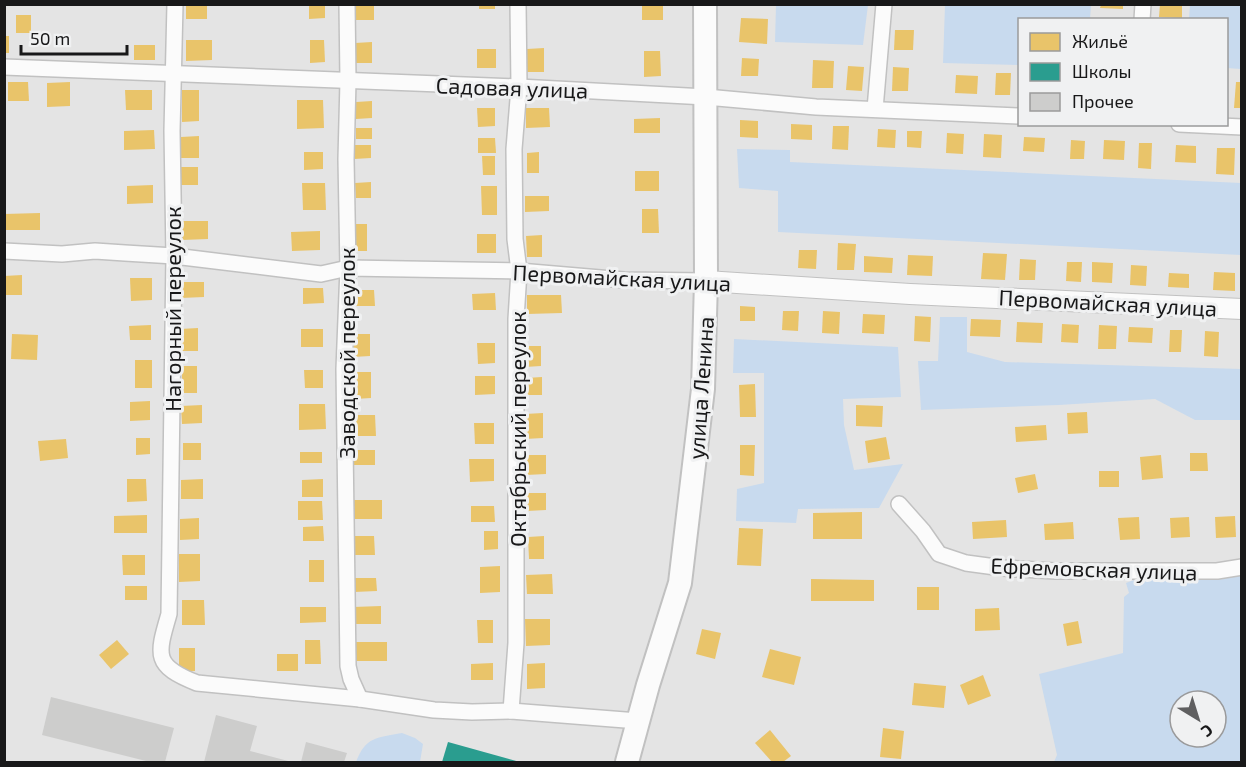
<svg xmlns="http://www.w3.org/2000/svg" width="1246" height="767" font-family="'Exo 2',sans-serif">
<style>
.green{fill:#c8daee;fill-rule:evenodd}
.homes{fill:#e9c46a}
.schools{fill:#2a9d8f}
.building{fill:#cdcdcc}
.lines{fill:none;stroke-linecap:round;stroke-linejoin:round}
.minor-casing{stroke:#c1c1c1;stroke-width:18}
.tertiary-casing{stroke:#c1c1c1;stroke-width:22}
.secondary-casing{stroke:#c1c1c1;stroke-width:26}
.minor{stroke:#fbfbfb;stroke-width:15}
.tertiary{stroke:#fbfbfb;stroke-width:20}
.secondary{stroke:#fbfbfb;stroke-width:22}
.labels{text-anchor:middle;dominant-baseline:central;stroke-width:6;stroke-linejoin:round;paint-order:stroke}
.street-label{font-size:22px;fill:#181819;stroke:#f0f1f2}
</style>
<rect width="100%" height="100%" fill="#e4e4e4"/>
<g class="green">
<polygon points="776,5 868,5 863,45 775,42"/>
<polygon points="945,5 1091,5 1090,19 1020,20 1019,65 943,63"/>
<polygon points="1190,5 1241,5 1241,69 1227,68 1226,20 1189,19"/>
<polygon points="737,149 790,150 790,162 1241,183 1241,255 778,232 778,191 739,188"/>
<polygon points="940,317 967,317 967,352 1005,362 1241,369 1241,420 1195,420 1155,399 1059,405 921,410 918,361 938,361"/>
<polygon points="734,339 898,347 901,397 843,399 844,425 854,470 903,464 879,508 798,509 796,523 736,521 737,489 764,483 764,373 733,373"/>
<path d="M 1241,573 L 1241,762 L 1054,762 L 1057,755 L 1039,674 L 1123,653 L 1124,597 L 1129,593 L 1126,583 C 1145,574 1158,582 1176,581 C 1198,581 1220,578 1241,573 ZM 1180,701 L 1216,701 L 1216,737 L 1180,737 Z"/>
<path d="M 402,733 L 415,738 L 423,744 L 420,762 L 356,762 C 366,736 377,738 402,733 Z"/>
</g>
<g class="homes">
<rect x="186" y="4" width="21" height="15"/>
<polygon points="309,4 325,4 325,18 309,19"/>
<rect x="479" y="4" width="16" height="5"/>
<rect x="642" y="4" width="21" height="16"/>
<polygon points="1160,4 1182,4 1182,18 1159,17"/>
<polygon points="1101,5 1123,5 1123,9 1100,8"/>
<polygon points="354,6 374,6 374,20 355,20"/>
<rect x="16" y="15" width="15" height="18"/>
<polygon points="741,18 768,19 767,44 739,42"/>
<polygon points="895,30 914,30 913,50 894,50"/>
<rect x="4" y="36" width="5" height="17"/>
<polygon points="186,40 212,40 212,60 186,61"/>
<polygon points="310,40 324,40 325,62 310,63"/>
<polygon points="372,42 372,63 355,63 355,43"/>
<rect x="134" y="45" width="21" height="15"/>
<polygon points="544,48 544,72 527,72 527,49"/>
<rect x="477" y="49" width="19" height="19"/>
<polygon points="644,51 660,51 661,76 644,77"/>
<polygon points="742,58 759,59 758,76 741,76"/>
<polygon points="813,60 834,61 833,88 812,88"/>
<polygon points="848,66 864,67 862,91 846,90"/>
<polygon points="893,67 909,68 908,91 892,91"/>
<polygon points="996,73 1011,73 1010,95 995,95"/>
<polygon points="956,75 978,76 977,94 955,93"/>
<polygon points="8,82 28,82 29,101 8,101"/>
<polygon points="70,82 70,106 47,107 47,83"/>
<polygon points="1236,82 1242,82 1242,108 1234,108"/>
<polygon points="125,90 152,90 152,110 126,110"/>
<polygon points="182,90 199,90 199,121 182,122"/>
<polygon points="297,100 323,100 324,128 297,129"/>
<polygon points="372,101 372,118 356,119 356,102"/>
<polygon points="477,108 495,108 495,126 478,127"/>
<polygon points="526,108 549,108 550,127 526,128"/>
<polygon points="660,118 660,133 634,133 634,119"/>
<polygon points="740,120 758,121 758,138 740,137"/>
<polygon points="791,124 812,125 812,140 791,139"/>
<polygon points="833,126 849,126 848,150 832,149"/>
<rect x="356" y="128" width="16" height="11"/>
<polygon points="878,129 896,130 895,148 877,147"/>
<polygon points="154,130 155,149 124,150 124,131"/>
<polygon points="907,131 922,131 921,148 907,147"/>
<polygon points="947,133 964,134 963,154 946,153"/>
<polygon points="984,134 1002,135 1001,158 983,157"/>
<polygon points="199,136 199,158 181,158 181,137"/>
<polygon points="1024,137 1045,138 1044,152 1023,151"/>
<polygon points="478,138 495,138 496,153 478,153"/>
<polygon points="1071,140 1085,141 1084,159 1070,159"/>
<polygon points="1104,140 1125,141 1124,160 1103,159"/>
<polygon points="1139,143 1152,143 1151,169 1138,168"/>
<polygon points="354,145 371,145 371,158 354,159"/>
<polygon points="1176,145 1196,146 1196,163 1175,162"/>
<polygon points="1217,148 1235,148 1234,175 1216,174"/>
<polygon points="304,152 323,152 323,169 304,170"/>
<polygon points="539,152 539,173 527,173 527,153"/>
<polygon points="482,156 495,156 495,175 483,175"/>
<rect x="180" y="167" width="18" height="18"/>
<rect x="635" y="171" width="24" height="20"/>
<polygon points="371,182 371,198 356,198 355,183"/>
<polygon points="302,183 325,183 326,210 303,210"/>
<polygon points="153,185 153,203 127,204 127,186"/>
<polygon points="481,186 497,186 497,215 482,215"/>
<polygon points="525,196 549,196 549,211 525,212"/>
<polygon points="642,209 658,209 659,233 642,233"/>
<polygon points="40,213 40,230 4,230 4,214"/>
<polygon points="182,221 208,221 208,239 182,240"/>
<polygon points="352,224 367,224 367,251 353,251"/>
<polygon points="320,231 320,250 292,251 291,232"/>
<rect x="477" y="234" width="19" height="19"/>
<polygon points="542,235 542,257 527,257 526,236"/>
<polygon points="838,243 856,244 854,270 837,270"/>
<polygon points="799,250 817,250 816,269 798,268"/>
<polygon points="983,253 1007,254 1005,280 981,279"/>
<polygon points="908,255 933,256 932,276 907,275"/>
<polygon points="864,256 893,258 892,273 864,272"/>
<polygon points="1020,259 1036,260 1035,280 1019,280"/>
<polygon points="1067,262 1082,262 1081,282 1066,281"/>
<polygon points="1092,262 1113,263 1112,283 1092,282"/>
<polygon points="1131,265 1147,266 1146,286 1130,285"/>
<polygon points="1214,272 1235,273 1235,291 1213,290"/>
<polygon points="1169,273 1189,274 1189,288 1168,287"/>
<polygon points="22,275 22,295 4,295 4,276"/>
<polygon points="130,278 152,278 152,300 131,301"/>
<polygon points="181,282 204,282 204,297 181,298"/>
<polygon points="303,288 323,288 324,303 303,304"/>
<polygon points="354,290 374,290 375,306 354,306"/>
<polygon points="495,293 496,310 473,310 472,294"/>
<polygon points="527,295 561,295 562,313 527,314"/>
<polygon points="740,306 755,307 755,321 740,321"/>
<polygon points="783,311 799,311 798,331 782,330"/>
<polygon points="823,311 840,312 839,334 822,333"/>
<polygon points="863,314 885,315 884,334 862,333"/>
<polygon points="915,316 931,317 930,342 914,341"/>
<polygon points="971,319 1001,320 1000,337 970,336"/>
<polygon points="1017,322 1043,323 1042,343 1016,342"/>
<polygon points="1062,324 1079,325 1078,343 1061,342"/>
<polygon points="151,325 151,340 130,340 129,326"/>
<polygon points="1099,325 1117,326 1116,349 1098,349"/>
<polygon points="1129,327 1153,328 1152,343 1128,342"/>
<polygon points="198,328 198,351 181,351 180,329"/>
<rect x="301" y="329" width="22" height="18"/>
<polygon points="1170,330 1182,330 1181,352 1169,352"/>
<polygon points="1205,331 1219,332 1218,357 1204,356"/>
<polygon points="12,334 38,335 37,360 11,359"/>
<polygon points="353,334 370,334 370,356 353,357"/>
<polygon points="477,343 495,343 495,363 478,364"/>
<polygon points="525,346 541,346 541,366 525,367"/>
<rect x="135" y="360" width="17" height="28"/>
<rect x="182" y="366" width="15" height="27"/>
<polygon points="304,370 323,370 323,388 305,388"/>
<polygon points="354,372 371,372 371,398 355,399"/>
<polygon points="475,376 495,376 495,394 475,395"/>
<polygon points="542,377 542,395 526,395 526,378"/>
<polygon points="755,384 756,417 740,417 739,385"/>
<polygon points="150,401 150,420 130,421 130,402"/>
<polygon points="299,404 325,404 326,429 299,430"/>
<polygon points="202,405 202,423 182,424 181,406"/>
<polygon points="856,405 883,406 882,427 856,426"/>
<polygon points="1087,412 1088,433 1068,434 1067,413"/>
<polygon points="543,413 543,438 525,439 525,414"/>
<polygon points="354,415 375,415 376,436 354,436"/>
<polygon points="474,423 494,423 494,444 475,444"/>
<polygon points="1046,425 1047,440 1016,442 1015,427"/>
<polygon points="886,437 890,459 868,463 865,441"/>
<polygon points="136,438 150,438 150,454 136,455"/>
<polygon points="66,439 68,458 40,461 38,441"/>
<rect x="183" y="443" width="18" height="17"/>
<polygon points="740,445 755,445 754,476 740,475"/>
<rect x="354" y="450" width="21" height="15"/>
<rect x="300" y="452" width="22" height="11"/>
<polygon points="1190,453 1207,453 1208,471 1190,471"/>
<polygon points="526,455 546,455 546,474 526,475"/>
<polygon points="1161,455 1163,478 1142,480 1140,457"/>
<polygon points="469,459 494,459 494,481 470,482"/>
<rect x="1099" y="471" width="20" height="16"/>
<polygon points="1035,474 1038,489 1018,493 1015,478"/>
<polygon points="127,479 146,479 147,501 127,502"/>
<polygon points="203,479 203,499 181,499 181,480"/>
<polygon points="323,479 323,497 302,497 302,480"/>
<polygon points="527,493 546,493 546,510 527,511"/>
<rect x="352" y="500" width="30" height="19"/>
<polygon points="298,501 322,501 323,520 298,520"/>
<polygon points="471,506 494,506 495,522 471,522"/>
<polygon points="862,512 862,539 813,539 813,513"/>
<polygon points="147,515 147,533 114,533 114,516"/>
<polygon points="1235,516 1236,537 1216,538 1215,517"/>
<polygon points="1139,517 1140,539 1120,540 1118,518"/>
<polygon points="1189,517 1190,537 1171,538 1170,518"/>
<polygon points="199,518 199,539 180,540 180,519"/>
<polygon points="1006,520 1007,537 973,539 972,522"/>
<polygon points="1073,522 1074,539 1045,540 1044,524"/>
<polygon points="323,526 324,541 303,541 303,527"/>
<polygon points="739,528 763,529 761,566 737,565"/>
<polygon points="484,531 498,531 498,549 484,550"/>
<polygon points="352,536 374,536 375,555 353,555"/>
<polygon points="544,536 544,559 529,559 528,537"/>
<polygon points="179,554 200,554 200,581 179,582"/>
<polygon points="122,555 145,555 145,575 123,575"/>
<rect x="309" y="560" width="15" height="22"/>
<polygon points="500,566 500,592 480,593 480,567"/>
<polygon points="552,574 553,594 527,594 526,575"/>
<polygon points="354,578 376,578 377,591 354,592"/>
<polygon points="811,579 874,580 874,601 811,601"/>
<rect x="125" y="586" width="22" height="14"/>
<rect x="917" y="587" width="22" height="23"/>
<polygon points="182,600 204,600 205,625 182,625"/>
<polygon points="381,606 381,624 353,624 353,607"/>
<polygon points="300,607 326,607 326,622 300,623"/>
<polygon points="999,608 1000,630 975,631 975,609"/>
<polygon points="525,619 550,619 550,645 526,646"/>
<polygon points="477,620 493,620 493,643 478,643"/>
<polygon points="1078,621 1082,643 1067,646 1063,624"/>
<polygon points="702,629 721,633 715,659 696,654"/>
<polygon points="117,640 129,654 111,669 99,655"/>
<polygon points="305,640 320,640 321,664 305,664"/>
<rect x="353" y="642" width="34" height="19"/>
<polygon points="179,648 195,648 195,671 179,672"/>
<polygon points="770,649 801,657 794,685 762,677"/>
<rect x="277" y="654" width="21" height="17"/>
<polygon points="493,663 493,680 471,680 471,664"/>
<polygon points="545,663 545,688 527,689 527,664"/>
<polygon points="983,675 991,696 968,705 960,685"/>
<polygon points="914,683 946,686 944,708 912,705"/>
<polygon points="883,728 904,731 901,759 880,757"/>
<polygon points="770,730 791,756 783,762 772,762 755,743"/>
</g>
<polygon class="schools" points="448,742 520,762 442,762"/>
<g class="building">
<polygon points="51,697 174,728 165,762 150,762 42,735"/>
<polygon points="216,715 257,726 250,751 292,762 204,762"/>
<polygon points="306,742 347,753 344,762 301,762"/>
</g>
<g class="lines">
<defs>
<g id="minor">
<path d="M 175,4 L 172,131 L 174,256 L 169,614 C 157,655 153,666 197,683 L 360,699 L 434,710 L 472,712 L 511,711 L 638,721"/>
<polyline points="347,4 348,81 346,159 348,268 344,369 348,666 351,679 360,699"/>
<polyline points="1142,20 1143,4"/>
<polyline points="4,67 519,87 706,97 816,107 1020,116"/>
<polyline points="875,109 884,4"/>
<polyline points="1179,124 1242,127"/>
<polyline points="4,251 62,254 95,251 125,253 174,256 321,274 348,268 519,271 624,280 706,281"/>
<polyline points="899,504 923,531 939,554 966,563 1003,568 1055,571 1217,571 1242,567"/>
<polyline points="511,711 516,643 516,319 519,271 515,239 514,149 519,87 518,4"/>
</g>
<polyline id="tertiary" points="706,281 910,294 1242,309"/>
<polyline id="secondary" points="627,762 648,685 680,583 703,389 706,281 705,4"/>
</defs>
<use href="#minor" class="minor-casing"/>
<use href="#tertiary" class="tertiary-casing"/>
<use href="#secondary" class="secondary-casing"/>
<use href="#minor" class="minor"/>
<use href="#tertiary" class="tertiary"/>
<use href="#secondary" class="secondary"/>
</g>
<g class="labels">
<g class="street-label">
<text transform="translate(512 87) rotate(2)">Садовая улица</text>
<text transform="translate(622 277) rotate(3)">Первомайская улица</text>
<text transform="translate(1108 302) rotate(3)">Первомайская улица</text>
<text transform="translate(172 309) rotate(-90)">Нагорный переулок</text>
<text transform="translate(346 353) rotate(-90)">Заводской переулок</text>
<text transform="translate(700 388) rotate(-86)">улица Ленина</text>
<text transform="translate(517 429) rotate(-90)">Октябрьский переулок</text>
<text transform="translate(1094 568) rotate(2)">Ефремовская улица</text>
</g>
</g>
<rect width="1246" height="767" fill="none" stroke="#181819" stroke-width="12"/>
<rect x="1018" y="18" width="210" height="108" fill="#f0f1f2" stroke="#9a9a9b" stroke-width="1.5"/>
<rect x="1030" y="33" width="30" height="18" fill="#e9c46a" stroke="#9a9a9b" stroke-width="1.5"/>
<text x="1072" y="48" font-size="18" fill="#181819">Жильё</text>
<rect x="1030" y="63" width="30" height="18" fill="#2a9d8f" stroke="#9a9a9b" stroke-width="1.5"/>
<text x="1072" y="78" font-size="18" fill="#181819">Школы</text>
<rect x="1030" y="93" width="30" height="18" fill="#cdcdcc" stroke="#9a9a9b" stroke-width="1.5"/>
<text x="1072" y="108" font-size="18" fill="#181819">Прочее</text>
<g transform="translate(1198 719) rotate(142)"><circle r="28" fill="#f0f1f2" stroke="#9a9a9b" stroke-width="1.5"/>
<path d="M0-4.5L10 22L0 15L-10 22Z" fill="#5f5f60"/>
<text y="-9" font-size="16" font-weight="bold" text-anchor="middle" fill="#181819">С</text>
</g>
<path d="M21 45v9h106v-9" fill="none" stroke="#181819" stroke-width="3"/>
<text x="30" y="45" font-size="18" fill="#181819" stroke="#f0f1f2" stroke-width="4.5" paint-order="stroke">50 m</text>
</svg>
